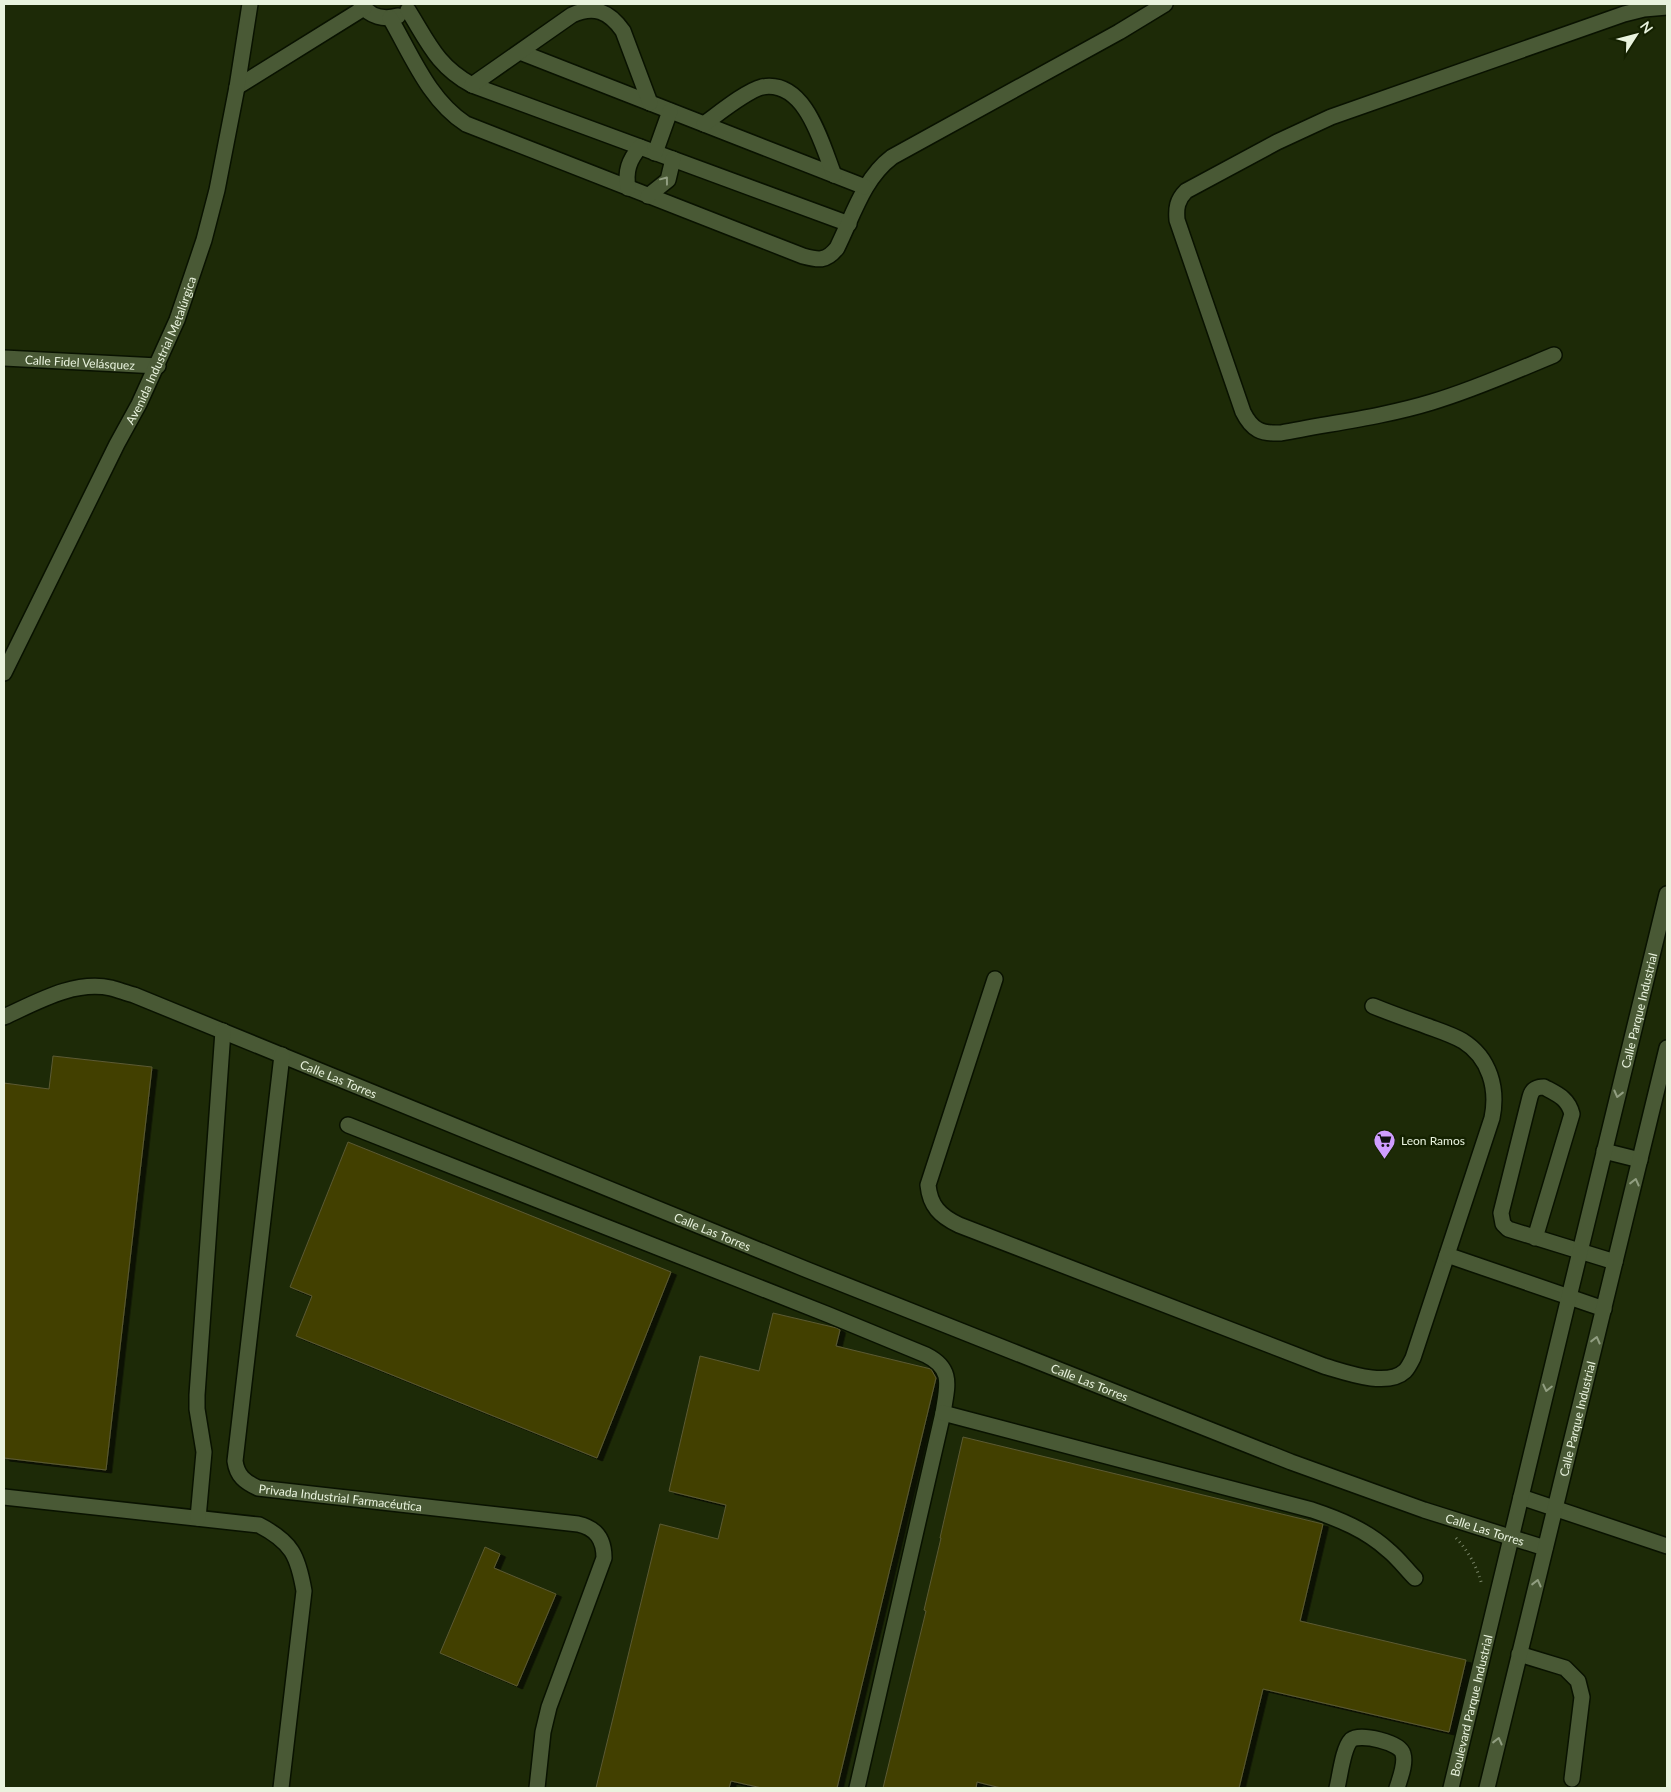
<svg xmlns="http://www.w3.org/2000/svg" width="1671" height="1792" font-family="Lato,sans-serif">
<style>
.building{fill:#423f04;stroke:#5b5a32;filter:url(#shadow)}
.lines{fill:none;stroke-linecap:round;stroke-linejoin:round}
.minor-casing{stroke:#091200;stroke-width:18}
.path{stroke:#778366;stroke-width:3;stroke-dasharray:1 4;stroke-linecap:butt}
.minor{stroke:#495935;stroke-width:15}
.oneway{stroke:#919e81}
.labels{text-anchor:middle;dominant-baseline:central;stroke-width:5;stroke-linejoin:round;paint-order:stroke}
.street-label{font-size:12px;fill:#e9f3de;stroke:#142100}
.poi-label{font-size:12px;fill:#e9f3de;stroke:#142100;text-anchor:start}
</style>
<defs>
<filter id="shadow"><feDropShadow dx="5.5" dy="3" stdDeviation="0" flood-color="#0009"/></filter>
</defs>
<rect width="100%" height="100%" fill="#1d2a07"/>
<g class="building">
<polygon points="53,1056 152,1067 106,1470 4,1458 4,1083 49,1089"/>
<polygon points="348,1142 671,1272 597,1458 296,1336 312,1296 290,1287"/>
<polygon points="773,1313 837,1328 840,1330 836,1346 931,1369 936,1378 837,1788 762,1788 731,1781 729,1788 596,1788 660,1524 718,1539 726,1505 669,1491 700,1356 759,1371"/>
<polygon points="963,1437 1323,1524 1300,1621 1466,1660 1449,1732 1263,1689 1239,1788 1001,1788 977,1782 976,1788 883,1788 926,1611 924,1610 941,1538 940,1538"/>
<polygon points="485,1547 500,1554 494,1568 556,1594 517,1686 440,1653"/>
</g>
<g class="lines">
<defs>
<g id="minor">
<path d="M 361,4 C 370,17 384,20 398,16"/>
<path d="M 408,10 C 428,42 437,66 472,85 L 849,224"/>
<path d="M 390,18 C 412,56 429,100 466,124 L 803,256 C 818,260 826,262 837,248 C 853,216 863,179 892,157 L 1119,32 L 1165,4"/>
<polyline points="520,52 865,187"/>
<path d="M 472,85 L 572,15 C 594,5 609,11 623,31 L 650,103"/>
<polyline points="237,87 364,8"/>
<path d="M 704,124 C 718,114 746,91 762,87 C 806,79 822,145 834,175"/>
<polyline points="655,153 670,111"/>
<path d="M 628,188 C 625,171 629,160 640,147"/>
<polyline points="648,196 668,180 673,159"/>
<path d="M 1554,355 C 1513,372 1473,390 1432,402 C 1383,417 1331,423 1281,433 C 1261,434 1252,430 1243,412 L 1177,220 C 1176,208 1177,200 1186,191 L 1277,142 L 1331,117 L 1624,14 L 1644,9 L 1667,7"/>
<path id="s1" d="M 4,358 L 158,366"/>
<path id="s2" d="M 4,673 L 117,444 L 139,404 L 177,320 L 204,240 L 217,190 L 237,87 L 250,4"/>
<path d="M 995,979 L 928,1185 C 930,1206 940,1216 959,1225 L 1324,1366 C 1345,1372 1387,1388 1405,1371 C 1408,1368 1411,1362 1413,1358 L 1492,1118 C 1498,1089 1490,1058 1463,1041 C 1451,1034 1437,1030 1424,1025 C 1407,1019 1390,1013 1373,1006"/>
<path id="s3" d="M 4,1017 C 37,1002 74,980 111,988 C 119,990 126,993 134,995 L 805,1269 L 1291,1462 L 1424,1510 L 1545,1548"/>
<path id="s4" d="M 282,1055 L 235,1461 C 237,1476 245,1482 258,1488 L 578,1524 C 596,1528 604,1539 604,1558 L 549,1707 L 543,1732 L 537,1788"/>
<path d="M 348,1125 L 829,1315 L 926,1355 C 954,1369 947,1386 943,1413 L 857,1788"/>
<polyline points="1604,1151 1640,1160"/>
<path d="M 1535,1238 L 1572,1114 C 1568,1098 1557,1094 1544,1087 C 1536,1087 1532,1089 1530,1097 L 1501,1213 L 1503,1224 L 1508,1229 L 1615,1262"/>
<polyline points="1447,1255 1604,1309"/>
<path d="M 943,1413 L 1312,1510 C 1339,1519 1366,1530 1388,1550 C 1398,1558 1406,1569 1415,1578"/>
<path d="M 4,1497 L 259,1525 C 292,1542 298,1556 304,1591 L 281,1788"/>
<polyline points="1521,1497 1667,1546"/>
<polyline points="198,1518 204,1452 197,1409 197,1395 223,1031"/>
<polyline points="1519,1654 1565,1668 1578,1681 1582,1697 1572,1779"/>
<path d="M 1337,1788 C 1340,1776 1343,1748 1351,1740 C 1360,1733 1400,1742 1403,1754 C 1406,1764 1400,1778 1397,1788"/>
<path id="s5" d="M 1451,1788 L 1569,1297 L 1667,894"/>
<path id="s6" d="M 1487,1788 L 1667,1048"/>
</g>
</defs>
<use href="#minor" class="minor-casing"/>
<path class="path" d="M 1456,1538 C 1469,1552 1477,1567 1482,1585"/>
<use href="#minor" class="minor"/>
</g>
<defs><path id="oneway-chevron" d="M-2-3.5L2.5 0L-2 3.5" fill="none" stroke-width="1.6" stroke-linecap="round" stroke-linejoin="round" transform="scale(1.25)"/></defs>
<g class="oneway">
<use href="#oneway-chevron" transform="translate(665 180) rotate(-53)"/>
<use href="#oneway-chevron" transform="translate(1618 1094) rotate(104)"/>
<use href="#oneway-chevron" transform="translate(1635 1182) rotate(-76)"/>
<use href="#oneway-chevron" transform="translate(1596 1340) rotate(-76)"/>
<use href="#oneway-chevron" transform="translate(1547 1388) rotate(103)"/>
<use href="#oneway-chevron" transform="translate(1537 1583) rotate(-76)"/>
<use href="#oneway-chevron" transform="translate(1498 1741) rotate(-76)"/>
</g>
<defs>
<symbol id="supermarket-pin" viewBox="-11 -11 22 30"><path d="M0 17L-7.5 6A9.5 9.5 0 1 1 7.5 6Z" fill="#d09dff" stroke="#142100"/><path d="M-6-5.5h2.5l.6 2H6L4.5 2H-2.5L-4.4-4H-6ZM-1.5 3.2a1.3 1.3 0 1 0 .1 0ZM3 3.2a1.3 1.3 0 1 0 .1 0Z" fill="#111"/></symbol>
</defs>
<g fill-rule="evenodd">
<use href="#supermarket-pin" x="1372" y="1128" width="25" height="34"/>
</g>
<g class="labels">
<g class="street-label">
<text stroke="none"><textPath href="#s2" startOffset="359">Avenida Industrial Metalúrgica</textPath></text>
<text stroke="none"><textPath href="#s1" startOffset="76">Calle Fidel Velásquez</textPath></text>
<text stroke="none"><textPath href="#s5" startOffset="800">Calle Parque Industrial</textPath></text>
<text stroke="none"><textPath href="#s3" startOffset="358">Calle Las Torres</textPath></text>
<text stroke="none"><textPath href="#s3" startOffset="762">Calle Las Torres</textPath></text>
<text stroke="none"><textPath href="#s3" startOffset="1168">Calle Las Torres</textPath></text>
<text stroke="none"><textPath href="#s6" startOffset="380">Calle Parque Industrial</textPath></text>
<text stroke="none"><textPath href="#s4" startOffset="529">Privada Industrial Farmacéutica</textPath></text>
<text stroke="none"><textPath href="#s3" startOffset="1590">Calle Las Torres</textPath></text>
<text stroke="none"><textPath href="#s5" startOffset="85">Boulevard Parque Industrial</textPath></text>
</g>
<g class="poi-label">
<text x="1401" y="1140">Leon Ramos</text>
</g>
</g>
<rect width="1671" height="1792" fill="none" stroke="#e9f3de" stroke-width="10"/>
<g transform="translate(1636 35) rotate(54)" stroke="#142100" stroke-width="4" paint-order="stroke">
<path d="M0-4L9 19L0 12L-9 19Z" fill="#e9f3de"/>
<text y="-8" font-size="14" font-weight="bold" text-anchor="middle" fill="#e9f3de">N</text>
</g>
</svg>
